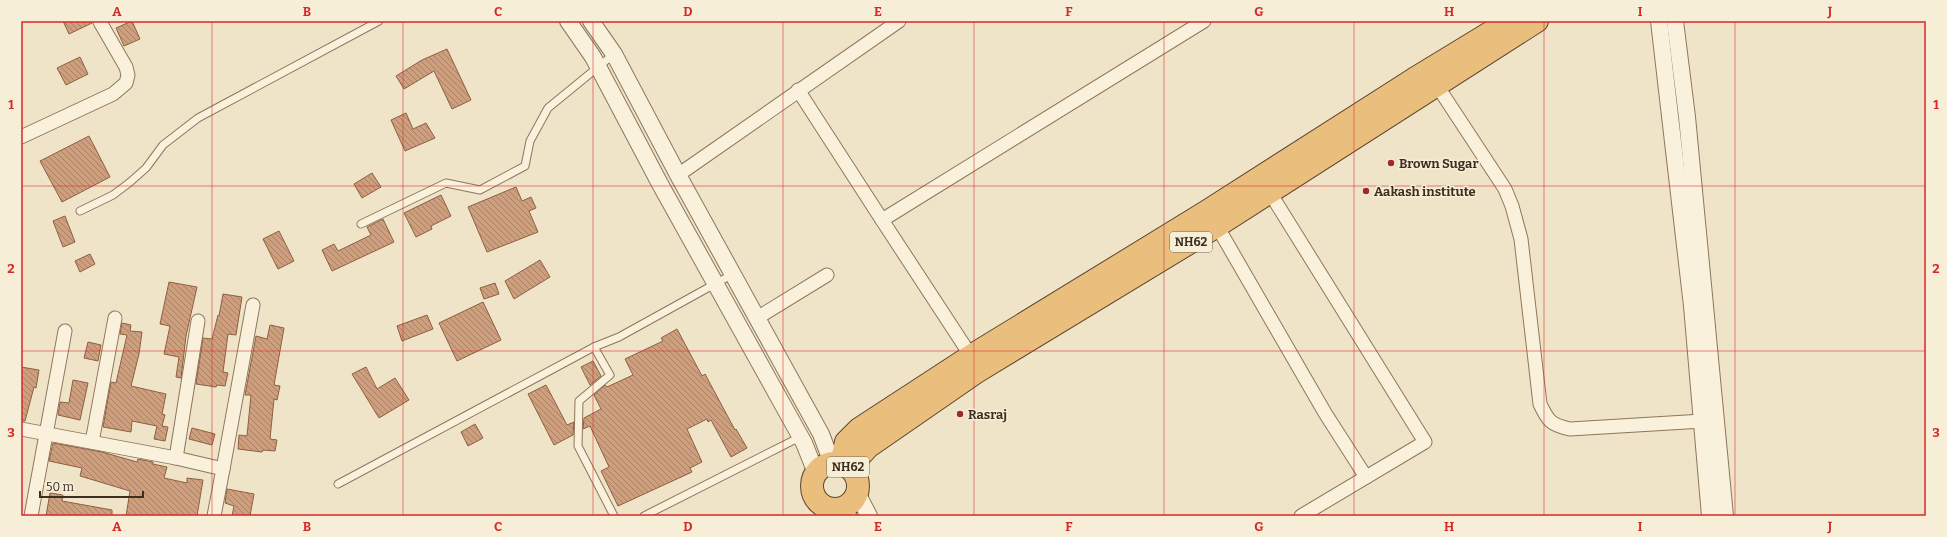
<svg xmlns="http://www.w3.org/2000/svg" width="1947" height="537" font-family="Bitter,serif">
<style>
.building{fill:url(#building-back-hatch);stroke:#8d5f41}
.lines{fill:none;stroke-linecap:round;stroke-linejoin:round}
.service-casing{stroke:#8d765c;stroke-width:9}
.minor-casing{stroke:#8d765c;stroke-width:15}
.tertiary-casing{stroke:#8d765c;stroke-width:18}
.trunk-casing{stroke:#5b4430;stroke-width:24}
.service{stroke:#faf1dc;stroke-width:7}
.minor{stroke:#faf1dc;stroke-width:13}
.tertiary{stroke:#faf1dc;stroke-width:16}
.trunk{stroke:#eabe7c;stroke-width:22}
.grid{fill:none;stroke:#d62828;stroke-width:1;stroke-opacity:0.55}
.poi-dot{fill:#9e2a2b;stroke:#f7eed8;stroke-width:1.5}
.labels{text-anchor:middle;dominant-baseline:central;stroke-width:3;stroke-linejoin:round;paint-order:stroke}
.shield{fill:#f7eed8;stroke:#756857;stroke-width:1}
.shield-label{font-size:12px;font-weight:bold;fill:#3d2e20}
.poi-label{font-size:13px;font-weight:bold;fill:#3d2e20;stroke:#f7eed8;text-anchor:start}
.neatline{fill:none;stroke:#d62828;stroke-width:1.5}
.grid-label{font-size:13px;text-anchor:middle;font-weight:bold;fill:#d62828}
</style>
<defs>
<pattern id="building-back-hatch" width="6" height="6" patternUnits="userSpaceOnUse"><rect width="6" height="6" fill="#cf9f7d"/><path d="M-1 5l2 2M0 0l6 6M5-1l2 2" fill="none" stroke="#a98266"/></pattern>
</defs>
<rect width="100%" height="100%" fill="#f0e4c8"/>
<g class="building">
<polygon points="63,21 92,21 92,23 69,34"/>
<polygon points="132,21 140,39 124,46 116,28"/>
<polygon points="447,49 471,100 452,109 434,71 404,89 396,76 422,60"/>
<polygon points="80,57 88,74 66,85 57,68"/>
<polygon points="406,113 413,129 426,123 435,138 405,151 391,120"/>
<polygon points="89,136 110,177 62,202 40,161"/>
<polygon points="372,173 381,187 362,198 354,184"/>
<polygon points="516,187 522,201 531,197 536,208 529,211 538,232 487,252 468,207"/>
<polygon points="441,195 451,216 431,226 432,229 416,237 404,213"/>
<polygon points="65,216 75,242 63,247 53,221"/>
<polygon points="383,219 394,242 332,271 322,250 334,244 338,251 371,235 367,227"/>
<polygon points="279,231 294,261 278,269 263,239"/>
<polygon points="90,254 95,264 80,272 75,261"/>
<polygon points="540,260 550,277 514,299 505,281"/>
<polygon points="169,282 197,287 186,336 181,378 176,377 179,357 164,354 170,326 160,324"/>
<polygon points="495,283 499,294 484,299 480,288"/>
<polygon points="223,294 242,297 236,335 228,334 223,372 228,373 225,386 217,385 216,387 196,384 203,338 212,339 218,315 219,316"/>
<polygon points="483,302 501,340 457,361 439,323"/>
<polygon points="427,315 433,329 402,341 397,326"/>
<polygon points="122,323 131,325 130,331 142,332 139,354 131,386 166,394 162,414 165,415 162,426 168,427 165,441 154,439 157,426 132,421 131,432 103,427 111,382 116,383 127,335 120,334"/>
<polygon points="270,325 284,328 274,385 280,386 277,400 274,399 270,439 277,440 275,451 263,450 262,452 238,449 239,435 247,436 251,395 245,395 256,336 267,339"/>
<polygon points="677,329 702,376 705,374 735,430 736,429 747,448 731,457 711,420 708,422 707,419 687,429 702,462 690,468 692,472 618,506 601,471 609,467 590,426 583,429 584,418 601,409 594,395 605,385 607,387 633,375 625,359 663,341 661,338"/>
<polygon points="88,342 101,345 98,361 84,358"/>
<polygon points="593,361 601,376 590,385 581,367"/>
<polygon points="21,367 39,370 36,388 34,387 25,421 21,421"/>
<polygon points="366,367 377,389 395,378 409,400 379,418 352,374"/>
<polygon points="73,380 88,383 80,420 58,415 60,402 69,403"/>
<polygon points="546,385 567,425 574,422 573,435 554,445 528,394"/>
<polygon points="475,424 483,438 468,446 461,432"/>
<polygon points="192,428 215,434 212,445 189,439"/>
<polygon points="53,443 102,452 137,462 138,459 153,462 153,464 167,467 164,478 187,483 187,478 203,480 197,516 126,516 130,491 80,476 82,468 49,461"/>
<polygon points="227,489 254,494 250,516 232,516 234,506 225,503"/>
<polygon points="50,493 63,495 62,501 112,510 112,516 46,516"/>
</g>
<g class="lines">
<defs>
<g id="service">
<polyline points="80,211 113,195 129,183 146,168 163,145 198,118 379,21"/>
<polyline points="361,224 446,183 480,190 525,166 530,141 548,108 614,54"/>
<polyline points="594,347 610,375 579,401 578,446 614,516"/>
<polyline points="338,484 594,347 619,337 733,274"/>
<polyline points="644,516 800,437"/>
</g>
<g id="minor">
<path d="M 1436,84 L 1505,189 L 1512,206 L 1521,239 L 1540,404 C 1548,421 1551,425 1570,429 L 1703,421"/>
<polyline points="798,90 882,220"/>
<polyline points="21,137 113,94 126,83 128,75 126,67 100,22"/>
<polyline points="678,175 899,21"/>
<polyline points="1267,188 1425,442 1301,516"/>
<polyline points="1217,226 1325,413 1366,477"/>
<polyline points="757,318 827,275"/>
<polyline points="971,356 882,220 1204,21"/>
<polyline points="21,429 176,458 223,469 214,516"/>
<polyline points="92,442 115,318"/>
<polyline points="176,458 198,321"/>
<polyline points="223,469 253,305"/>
<polyline points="31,516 65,331"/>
</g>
<g id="tertiary">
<polyline points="568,21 593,57 660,184 804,443 816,473"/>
<polyline points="591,21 614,54 678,175 821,434 832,463"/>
<polyline points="1659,21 1692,306 1710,516"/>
<polyline points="1675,21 1687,117 1725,516"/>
<polyline points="857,493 869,516"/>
<polyline points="843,507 848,516"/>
</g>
<g id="trunk">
<circle cx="835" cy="486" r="23"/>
<polyline points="841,464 846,442 859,429 971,356 1206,212 1414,79 1506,23"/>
<polyline points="852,470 858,458 868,447 978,371 1217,226 1537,21"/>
</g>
</defs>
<use href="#service" class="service-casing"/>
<use href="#minor" class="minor-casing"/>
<use href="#tertiary" class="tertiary-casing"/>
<use href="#trunk" class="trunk-casing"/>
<use href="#service" class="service"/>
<use href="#minor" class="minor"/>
<use href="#tertiary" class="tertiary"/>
<use href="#trunk" class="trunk"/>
</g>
<path class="grid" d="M 212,21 L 212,516M 403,21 L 403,516M 593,21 L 593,516M 783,21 L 783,516M 974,21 L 974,516M 1164,21 L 1164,516M 1354,21 L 1354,516M 1544,21 L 1544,516M 1735,21 L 1735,516M 21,186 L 1926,186M 21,351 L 1926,351"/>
<g class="poi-dot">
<circle cx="1391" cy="163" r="4"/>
<circle cx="1366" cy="191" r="4"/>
<circle cx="960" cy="414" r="4"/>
</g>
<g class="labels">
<g class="shield">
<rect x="1170" y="232" width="42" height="20" rx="3"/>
<rect x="827" y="457" width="42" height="20" rx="3"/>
</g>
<g class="shield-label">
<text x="1191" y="242">NH62</text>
<text x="848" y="467">NH62</text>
</g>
<g class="poi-label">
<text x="1399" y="163">Brown Sugar</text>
<text x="1374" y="191">Aakash institute</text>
<text x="968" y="414">Rasraj</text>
</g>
</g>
<rect width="1947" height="537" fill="none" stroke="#f7eed8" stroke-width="44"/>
<path d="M40 491v6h103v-6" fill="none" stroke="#3d2e20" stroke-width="2"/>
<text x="46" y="491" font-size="12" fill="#3d2e20" stroke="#f7eed8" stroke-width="3" paint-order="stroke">50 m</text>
<rect x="22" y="22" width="1903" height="493" class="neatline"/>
<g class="grid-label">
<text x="117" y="16">A</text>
<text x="307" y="16">B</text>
<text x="498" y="16">C</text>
<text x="688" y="16">D</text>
<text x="878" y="16">E</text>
<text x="1069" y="16">F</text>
<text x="1259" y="16">G</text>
<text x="1449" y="16">H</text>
<text x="1640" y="16">I</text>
<text x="1830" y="16">J</text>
<text x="11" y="109">1</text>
<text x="1936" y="109">1</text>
<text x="11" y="273">2</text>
<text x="1936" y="273">2</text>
<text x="11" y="437">3</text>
<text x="1936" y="437">3</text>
<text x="117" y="531">A</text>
<text x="307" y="531">B</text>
<text x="498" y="531">C</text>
<text x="688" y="531">D</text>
<text x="878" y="531">E</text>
<text x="1069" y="531">F</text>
<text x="1259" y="531">G</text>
<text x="1449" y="531">H</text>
<text x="1640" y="531">I</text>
<text x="1830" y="531">J</text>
</g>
</svg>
